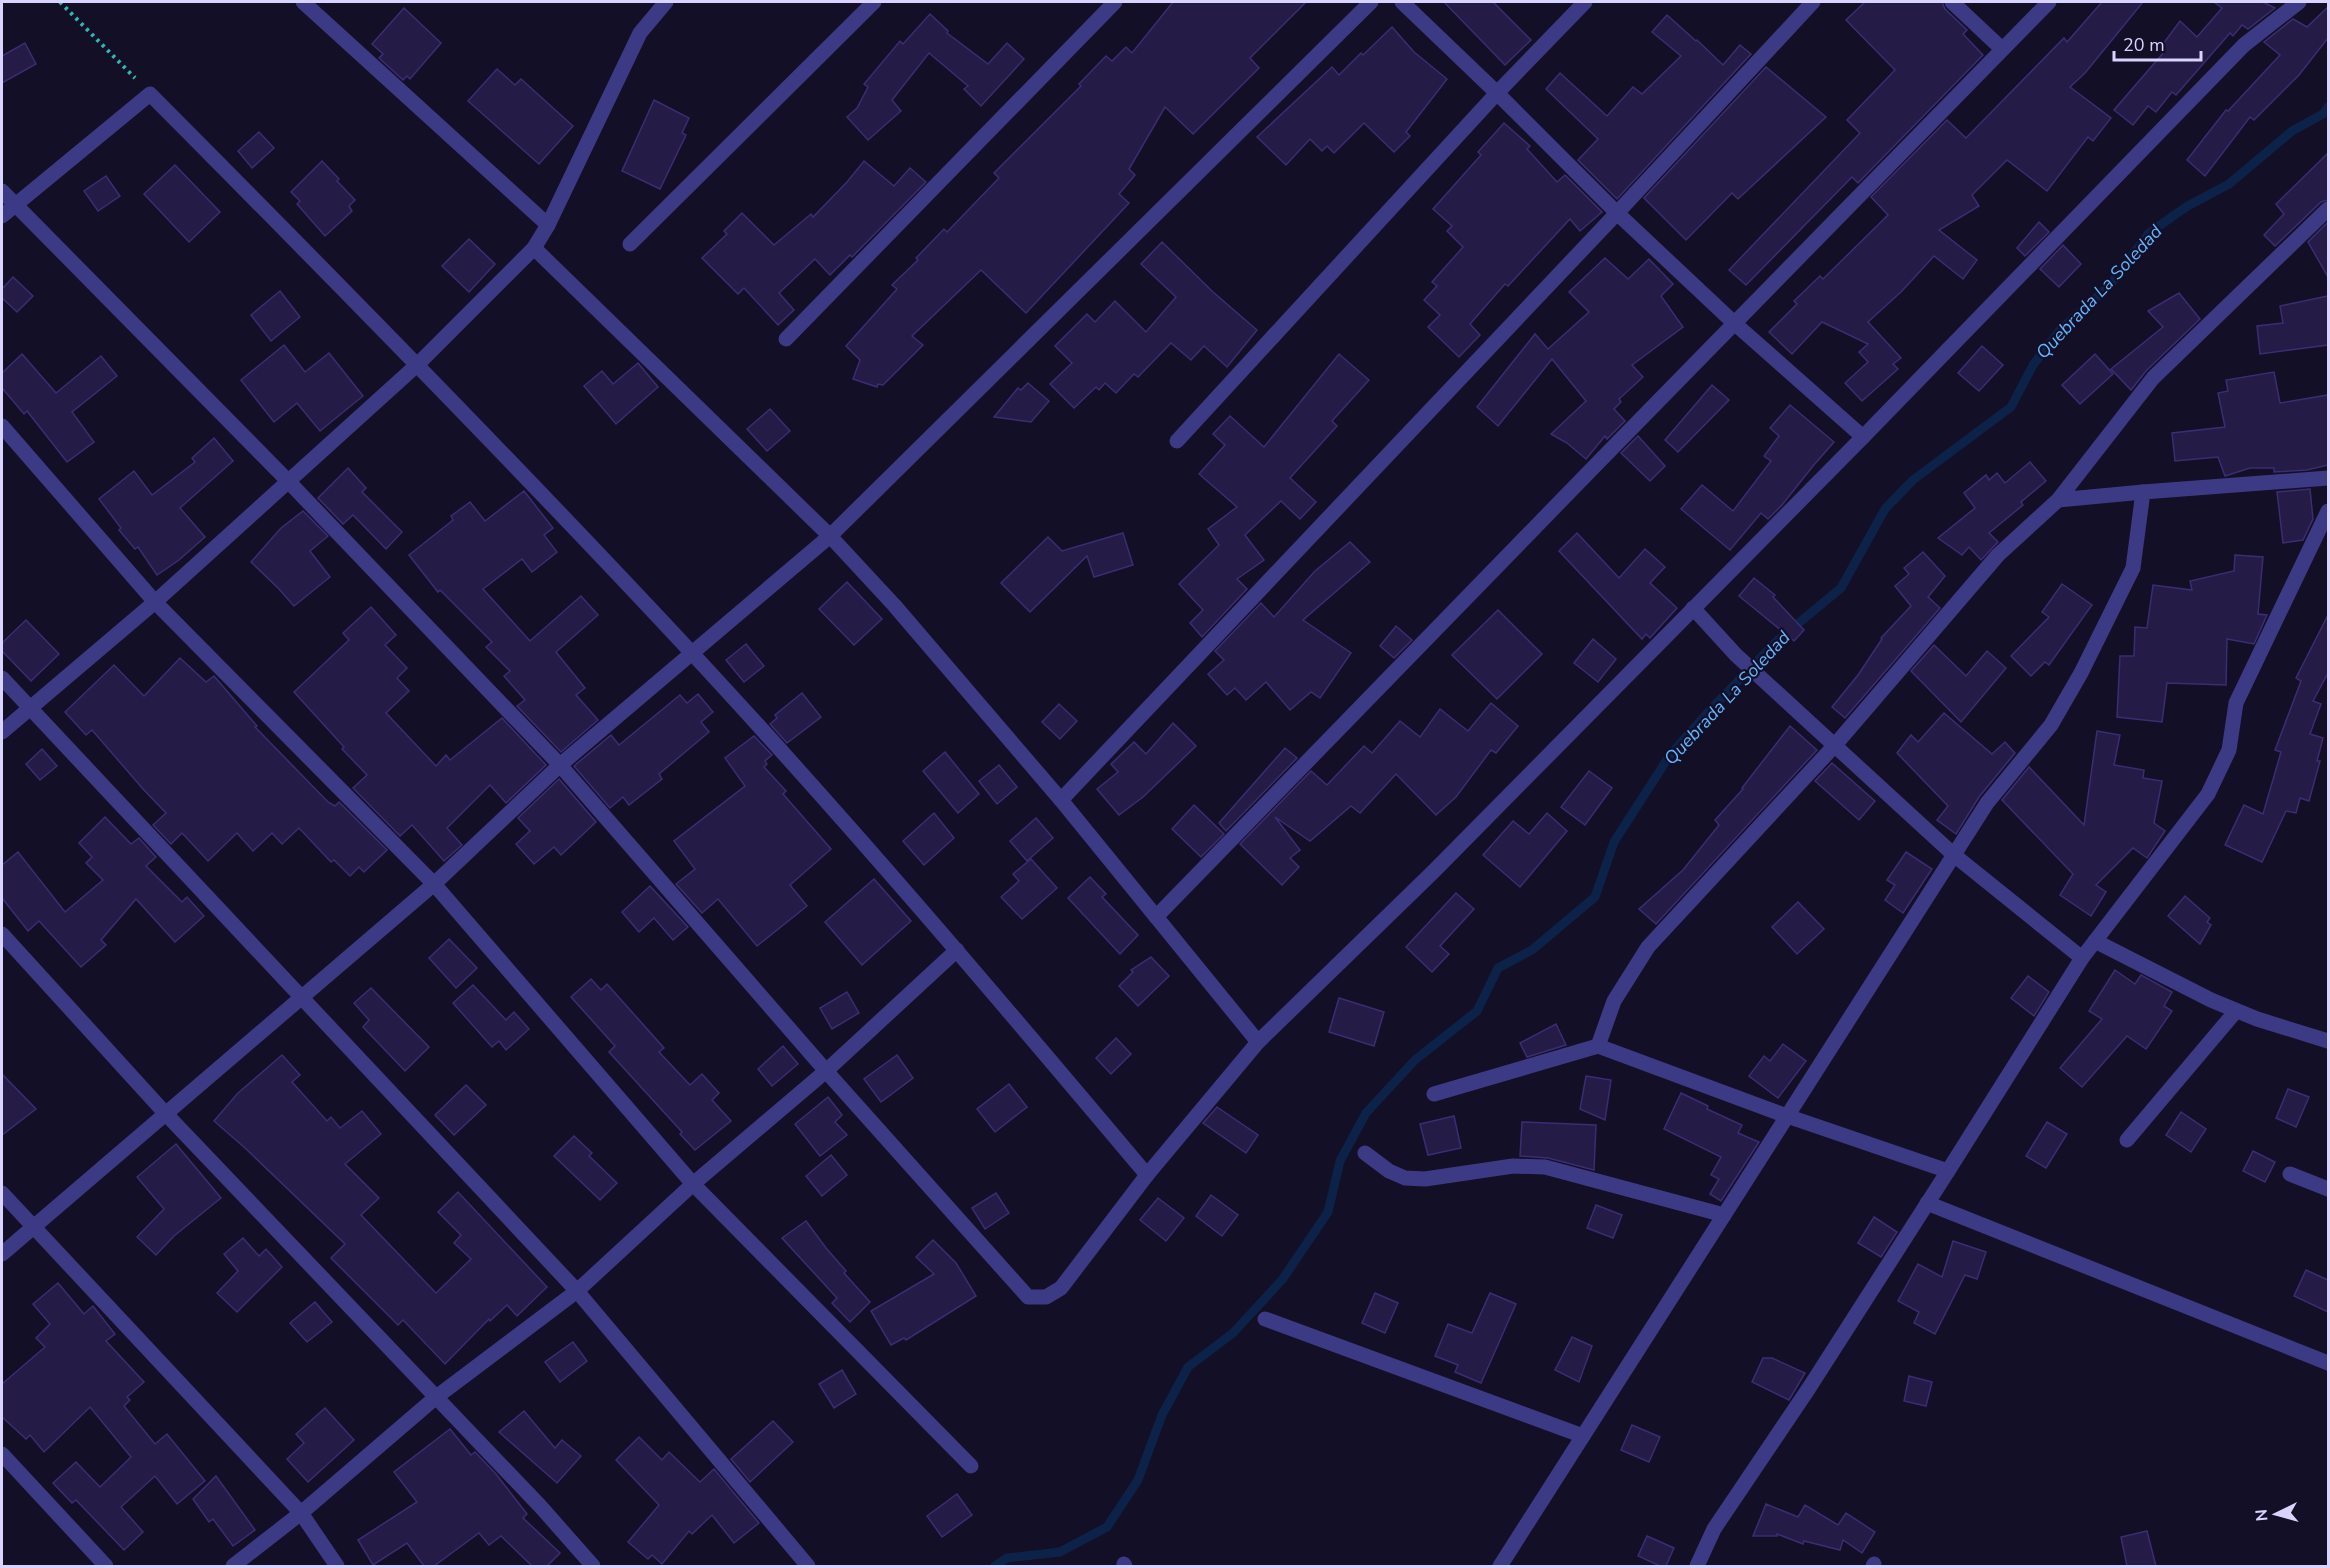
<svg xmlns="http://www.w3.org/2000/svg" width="2330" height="1568" font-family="'Nunito Sans',sans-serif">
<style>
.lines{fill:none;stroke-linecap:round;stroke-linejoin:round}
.stream{stroke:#0c2248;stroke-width:9}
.building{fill:#241b47;stroke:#3b2d73;stroke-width:1.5}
.path{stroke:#2fb8b0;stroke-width:4;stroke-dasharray:3 4.5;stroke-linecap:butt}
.minor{stroke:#3d3a85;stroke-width:15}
.labels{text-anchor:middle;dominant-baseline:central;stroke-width:4.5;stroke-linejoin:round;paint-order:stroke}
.water-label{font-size:18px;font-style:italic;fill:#62b6ff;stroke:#130f26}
</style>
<rect width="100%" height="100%" fill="#130f26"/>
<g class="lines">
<polyline class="stream" points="995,1566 1007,1558 1060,1552 1107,1527 1138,1480 1162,1415 1188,1367 1233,1333 1282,1280 1328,1212 1340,1161 1366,1113 1415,1060 1477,1011 1498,968 1532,950 1595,897 1614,842 1670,755 1711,709 1777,641 1841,588 1885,509 1913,480 2011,407 2033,365 2060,330 2110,285 2149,233 2186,207 2229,184 2292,131 2323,114 2328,107"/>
</g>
<g class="building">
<polygon points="1173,2 1306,2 1250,58 1259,68 1193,134 1165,107 1129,169 1135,175 1119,194 1129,203 1026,313 981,270 912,336 923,345 883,385 878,384 877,387 853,379 860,360 846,346 897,289 892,285 918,260 916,258 944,229 947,232 999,178 994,173 1081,86 1079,84 1106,56 1112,61 1126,47 1132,53"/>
<polygon points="1444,2 1493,2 1531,40 1505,65"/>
<polygon points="1865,2 1942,2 1945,9 1967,30 1963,34 1983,55 1858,183 1852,177 1746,285 1729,270 1860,133 1847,120 1895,70 1846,20"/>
<polygon points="2102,2 2143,2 2085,73 2070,87 2111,118 2093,141 2088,137 2047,191 2007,160 1972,195 1979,206 1939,230 1977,260 1963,279 1934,256 1902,291 1868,322 1901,358 1893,364 1898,369 1862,401 1845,383 1868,362 1859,352 1868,344 1822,322 1792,354 1769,332 1797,304 1794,301 1820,276 1823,279 1888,215 1871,197 1947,120 1966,138 2064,38 2067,42"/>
<polygon points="2214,2 2263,2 2275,8 2248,29 2242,25 2233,36 2230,33 2176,95 2172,92 2156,112 2148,106 2133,125 2114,110 2164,52 2160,48 2180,21 2197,37 2222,8"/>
<polygon points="2328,7 2328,38 2299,75 2254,120 2250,117 2205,176 2187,160 2226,110 2228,111 2280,55 2264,42 2293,19 2307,27"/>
<polygon points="404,8 441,43 410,79 407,76 403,80 379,58 383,54 372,44"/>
<polygon points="930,14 948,31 947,33 988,64 1007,43 1024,59 981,106 964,89 968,86 929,53 892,100 901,111 868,140 847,117 857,108 868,87 864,84 900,41 903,44"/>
<polygon points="1667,15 1696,41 1697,40 1723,65 1740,45 1751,54 1617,199 1578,160 1598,139 1546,89 1560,73 1607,116 1633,87 1642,94 1681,56 1652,32"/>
<polygon points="1392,27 1414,52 1447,79 1406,132 1410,136 1394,152 1364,123 1334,153 1327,146 1322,151 1310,139 1286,165 1257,137 1332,67 1339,75 1361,53 1363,55"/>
<polygon points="25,43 36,64 2,83 2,56"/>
<polygon points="1766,67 1826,117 1738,199 1732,193 1686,240 1644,198"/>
<polygon points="497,69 515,85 521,79 573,126 539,164 468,101"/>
<polygon points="654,100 689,118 682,133 686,135 660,189 622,171"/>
<polygon points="1504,123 1530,146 1527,149 1557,182 1565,175 1602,212 1580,231 1570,219 1508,286 1505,284 1470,324 1480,335 1459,357 1428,327 1440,315 1424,300 1437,286 1432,282 1463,247 1447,231 1452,226 1433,209 1481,155 1478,152"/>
<polygon points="259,132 274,148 252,168 238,151"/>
<polygon points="2328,153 2328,200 2321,202 2275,246 2264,235 2284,214 2276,204"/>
<polygon points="322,161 339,179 337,181 355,200 349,206 352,211 325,236 297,204 300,201 291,192"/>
<polygon points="864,161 894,186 910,168 926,182 852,257 850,255 830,275 815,259 779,293 794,310 778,325 744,288 738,294 702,258 727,234 724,231 742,213 774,245 811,214 813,217 847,182"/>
<polygon points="175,165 220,212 189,242 144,194"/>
<polygon points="106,176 120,196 98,211 84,191"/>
<polygon points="2039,222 2049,232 2025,256 2017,248"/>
<polygon points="2328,222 2328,277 2308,242"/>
<polygon points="469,239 495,264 469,292 442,266"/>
<polygon points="1162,242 1213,292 1257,330 1227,367 1204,346 1191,360 1171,343 1138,377 1134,374 1116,393 1105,383 1099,390 1096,387 1074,408 1050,384 1072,363 1055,346 1087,314 1095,322 1115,301 1146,332 1176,297 1141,264"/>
<polygon points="2063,245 2081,264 2059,287 2040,269"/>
<polygon points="1605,258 1628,279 1649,259 1673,284 1661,296 1683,327 1632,365 1643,377 1619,399 1621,402 1614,409 1625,421 1607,439 1605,436 1586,459 1567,443 1551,434 1586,401 1552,359 1498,426 1477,407 1535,334 1548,349 1589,312 1569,292"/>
<polygon points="13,277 33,296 17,312 2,298 2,289"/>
<polygon points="280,291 300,317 271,341 251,315"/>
<polygon points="2179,293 2200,319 2146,371 2131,390 2111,369 2163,327 2148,311"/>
<polygon points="2328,296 2328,345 2260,354 2257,326 2283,323 2280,306"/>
<polygon points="284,345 305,372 329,353 363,396 320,431 297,403 274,422 241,380"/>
<polygon points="1982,346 2003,365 1979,391 1958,373"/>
<polygon points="22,354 56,393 101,356 117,376 72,412 94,442 67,462 27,411 24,414 2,388 2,373"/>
<polygon points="1339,354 1369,380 1332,421 1337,426 1290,478 1316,502 1300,519 1281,501 1245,535 1264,560 1237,579 1247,589 1202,637 1190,623 1203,610 1179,584 1219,545 1208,529 1237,507 1199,474 1225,445 1213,434 1230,416 1264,447"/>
<polygon points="2095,354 2113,374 2080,404 2062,385"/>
<polygon points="638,363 658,387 616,424 584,386 602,371 613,384"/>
<polygon points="2274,372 2280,403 2328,395 2328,465 2307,470 2274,472 2274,468 2250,468 2225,476 2218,457 2175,461 2172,433 2225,427 2218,393 2228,391 2226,380"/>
<polygon points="1028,383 1049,401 1031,422 994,417 1018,388 1021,390"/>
<polygon points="1712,385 1729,400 1678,452 1665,440"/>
<polygon points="1790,405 1834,442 1813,466 1782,505 1768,519 1761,513 1730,550 1681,509 1702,485 1733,511 1771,461 1764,456 1779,436 1770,428"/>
<polygon points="770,409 790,431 767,451 747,429"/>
<polygon points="1638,436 1665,466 1650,481 1621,453"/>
<polygon points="214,438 233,461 180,508 205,537 179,560 157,575 138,547 135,549 119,530 121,528 99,499 134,471 152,495 195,462 192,458"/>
<polygon points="2030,462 2046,481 2021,502 2023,505 1989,533 1998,542 1981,560 1969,547 1962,555 1938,538 1975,508 1964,493 1986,475 1989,480 1997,473 2005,483"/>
<polygon points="348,468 366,488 362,492 402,532 386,549 353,515 343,524 318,498"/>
<polygon points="2310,489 2313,519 2303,540 2283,543 2277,492"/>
<polygon points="524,491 553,528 544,535 557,552 532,572 522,559 483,589 530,641 581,596 598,615 556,652 585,688 576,695 598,720 561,752 517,706 525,700 504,676 510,671 486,647 492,642 440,590 438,592 409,555 453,520 451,516 470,502 485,521"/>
<polygon points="303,511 328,536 310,551 330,577 294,606 278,588 251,562 281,528"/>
<polygon points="1123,533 1133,565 1094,577 1087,556 1030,612 1001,583 1048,537 1062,551"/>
<polygon points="1577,533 1619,578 1645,549 1665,567 1650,583 1677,608 1650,638 1646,634 1642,639 1559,551"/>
<polygon points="1350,542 1370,562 1303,620 1351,653 1320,698 1311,692 1290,710 1266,682 1246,700 1235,688 1227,695 1208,674 1224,660 1215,651 1261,603 1274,617 1315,571"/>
<polygon points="1923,552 1945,576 1928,597 1940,608 1845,718 1832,707 1858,675 1882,639 1881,638 1911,606 1895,586 1909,574 1904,568"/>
<polygon points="2235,555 2263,557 2258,614 2267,615 2254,644 2227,639 2226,685 2167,683 2162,722 2117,717 2120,656 2134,656 2135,627 2147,628 2153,585 2192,590 2190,581 2234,571"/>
<polygon points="1754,578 1775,595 1773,597 1804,630 1794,641 1739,596"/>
<polygon points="847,582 882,619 854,645 819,609"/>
<polygon points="2062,584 2092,605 2049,665 2045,662 2031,676 2011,656 2049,617 2042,612"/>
<polygon points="371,607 396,635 385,645 407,668 397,678 409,691 386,713 436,766 446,755 450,760 502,718 546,765 506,803 490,785 447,828 462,845 444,861 412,825 400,836 353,788 367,775 342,749 344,747 294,692 349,640 343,633"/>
<polygon points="1498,610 1542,654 1497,699 1452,655"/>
<polygon points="2328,615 2328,673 2313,701 2321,704 2310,734 2323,738 2317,761 2320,761 2309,801 2300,798 2296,813 2286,811 2262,862 2225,845 2244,805 2263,814 2281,752 2275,750 2301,681 2296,678"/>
<polygon points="26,620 59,654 31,681 2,651 2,643"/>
<polygon points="1396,626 1412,640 1394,658 1380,646"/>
<polygon points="1593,639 1616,659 1598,682 1574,663"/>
<polygon points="746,644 764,666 744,682 726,660"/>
<polygon points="1934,645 1966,676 1987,651 2006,668 1961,722 1911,671"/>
<polygon points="180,658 206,682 214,676 257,726 255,727 328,802 335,806 339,802 387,850 364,872 359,867 350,876 334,860 331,862 299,828 282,844 272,833 253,851 237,833 208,861 182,833 171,844 153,825 166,813 143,789 92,730 86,735 65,712 114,665 144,696"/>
<polygon points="802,693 821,717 787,743 770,724 777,718 775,715"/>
<polygon points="698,694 713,712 701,722 709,732 659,774 662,779 629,805 623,797 610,808 574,766 611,735 619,745 680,695 687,703"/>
<polygon points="1491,703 1518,726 1496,753 1491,750 1456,797 1436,815 1396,774 1360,813 1351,806 1310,841 1275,817 1300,850 1290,858 1299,867 1282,885 1240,844 1311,771 1327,785 1364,746 1372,753 1400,721 1420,737 1440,709 1468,731"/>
<polygon points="1059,704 1077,721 1060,739 1042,722"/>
<polygon points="1944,713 1992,754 2005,742 2015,753 1979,797 1956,834 1937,820 1948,806 1897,753 1911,735 1918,742"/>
<polygon points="1173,723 1196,746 1143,797 1119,815 1097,789 1118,772 1111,764 1134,742 1146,754"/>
<polygon points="1790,726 1817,750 1656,924 1639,909 1683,870 1719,825 1715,820 1743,789 1742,788"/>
<polygon points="2097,731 2120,735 2114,765 2144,770 2143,778 2162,781 2154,823 2165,831 2147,858 2133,848 2096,885 2106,892 2091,916 2060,895 2073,874 2002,800 2029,767 2084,825"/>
<polygon points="754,736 772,755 765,761 767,764 764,767 786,791 783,794 831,849 790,885 807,906 757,946 718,899 702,913 676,884 695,869 674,841 745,786 725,758"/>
<polygon points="1285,748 1297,758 1226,831 1219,823"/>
<polygon points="42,749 57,766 40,780 26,764"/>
<polygon points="945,752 979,794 958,813 923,771"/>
<polygon points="1832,763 1875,801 1859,820 1815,781"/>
<polygon points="999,765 1017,787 997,804 979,781"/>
<polygon points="1589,771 1612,788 1585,825 1561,807"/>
<polygon points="559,779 596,822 561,855 554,847 534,864 516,844 530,831 518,818"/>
<polygon points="1194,805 1224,834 1201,857 1172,829"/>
<polygon points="934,813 954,838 924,865 903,841"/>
<polygon points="1547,813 1567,831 1520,887 1483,855 1513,821 1529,834"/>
<polygon points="105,817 131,844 139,838 156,857 146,866 182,902 187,897 204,916 175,942 136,899 101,940 106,945 81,967 39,921 28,931 2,898 2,865 18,852 65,912 103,880 86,863 92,857 79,843"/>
<polygon points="1036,818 1053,838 1027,861 1010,841"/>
<polygon points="1906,852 1932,869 1903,913 1885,900 1895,885 1887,880"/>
<polygon points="1031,859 1057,888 1022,919 1001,897 1019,881 1013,874"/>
<polygon points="1090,877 1106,894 1102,897 1138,935 1120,954 1068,898"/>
<polygon points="874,879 911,921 862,965 825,922"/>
<polygon points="650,886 688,927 673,940 654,918 639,932 622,912"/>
<polygon points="1456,893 1474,909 1440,946 1449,954 1432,972 1406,947"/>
<polygon points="2185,896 2210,918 2207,922 2211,925 2200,944 2168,916"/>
<polygon points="1798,902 1824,929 1797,954 1772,927"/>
<polygon points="449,939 477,968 456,988 429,958"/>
<polygon points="1151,957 1169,976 1138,1006 1119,986 1133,972 1131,970"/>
<polygon points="2115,970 2135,984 2141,975 2172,992 2164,1006 2172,1011 2146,1049 2127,1036 2082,1087 2060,1068 2102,1019 2089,1011"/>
<polygon points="2028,976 2049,992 2034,1016 2011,998"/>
<polygon points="591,979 601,990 607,984 664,1048 659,1052 690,1085 702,1074 719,1093 712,1100 731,1121 695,1150 680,1134 682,1132 609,1052 615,1046 571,997"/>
<polygon points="473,985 506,1020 514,1012 529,1029 506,1050 499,1041 492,1047 453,1003"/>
<polygon points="371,988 429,1047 405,1071 363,1027 369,1020 354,1003"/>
<polygon points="847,992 859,1013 832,1029 820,1008"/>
<polygon points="1339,998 1384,1012 1374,1046 1329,1032"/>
<polygon points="1556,1024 1566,1045 1527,1057 1520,1043"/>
<polygon points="1116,1038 1131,1054 1111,1074 1096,1058"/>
<polygon points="1783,1044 1806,1061 1778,1098 1749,1076 1764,1056 1770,1061"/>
<polygon points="783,1046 798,1064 772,1086 758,1069"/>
<polygon points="282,1055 300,1075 292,1082 327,1121 331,1117 340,1128 362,1111 381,1134 345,1164 379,1198 361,1215 436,1293 471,1259 454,1243 461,1235 438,1212 458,1192 547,1287 517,1316 507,1305 490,1321 489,1319 445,1364 403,1320 398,1325 331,1258 345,1244 245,1148 214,1121 238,1093"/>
<polygon points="897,1055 913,1078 881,1102 864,1079"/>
<polygon points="2,1074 36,1109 2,1135"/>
<polygon points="1586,1076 1611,1080 1605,1120 1580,1109"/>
<polygon points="1009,1084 1027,1107 995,1132 977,1109"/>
<polygon points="466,1085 486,1105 454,1135 435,1115"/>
<polygon points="2288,1089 2309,1097 2296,1127 2276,1118"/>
<polygon points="1681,1093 1708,1106 1707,1109 1742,1125 1738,1133 1759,1142 1721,1201 1710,1194 1719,1179 1711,1175 1721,1157 1664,1129"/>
<polygon points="828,1097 842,1115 835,1122 847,1135 820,1156 795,1124"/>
<polygon points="1217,1107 1258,1135 1246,1153 1203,1123"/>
<polygon points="2181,1112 2206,1129 2191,1152 2166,1135"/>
<polygon points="1454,1116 1461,1148 1428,1155 1420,1124"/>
<polygon points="1522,1122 1596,1125 1594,1170 1548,1158 1520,1156"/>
<polygon points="2047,1122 2067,1134 2046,1168 2026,1156"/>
<polygon points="574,1136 592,1153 589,1156 617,1183 600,1200 554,1156"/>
<polygon points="176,1144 221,1198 174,1236 156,1255 137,1237 164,1209 137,1177"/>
<polygon points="2253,1151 2275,1162 2265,1182 2243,1171"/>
<polygon points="831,1155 847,1175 822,1196 806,1176"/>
<polygon points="996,1193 1009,1213 985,1229 972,1208"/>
<polygon points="1211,1195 1238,1215 1222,1236 1196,1216"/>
<polygon points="1158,1198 1184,1218 1166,1241 1140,1220"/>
<polygon points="1596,1205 1622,1215 1613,1238 1587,1228"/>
<polygon points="1874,1217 1897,1232 1881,1257 1858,1243"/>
<polygon points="806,1221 826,1248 846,1271 844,1273 870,1302 850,1322 832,1303 837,1298 782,1238"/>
<polygon points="243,1238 259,1256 266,1249 282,1267 237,1312 217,1293 238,1271 224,1254"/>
<polygon points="933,1240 956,1263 976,1296 906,1340 904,1338 891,1345 871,1311 934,1274 916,1257"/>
<polygon points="1953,1241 1986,1252 1977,1279 1965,1275 1935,1334 1914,1323 1919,1312 1898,1301 1918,1264 1942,1277"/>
<polygon points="2306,1270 2328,1280 2328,1312 2294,1296"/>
<polygon points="58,1283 84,1314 93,1306 115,1334 106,1341 144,1382 127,1397 130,1400 124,1406 155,1444 167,1434 205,1481 177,1504 155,1476 121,1507 143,1532 124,1550 76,1500 72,1503 53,1483 76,1462 100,1487 131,1457 90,1407 44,1452 30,1435 26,1439 2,1417 2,1384 45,1347 36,1338 50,1324 33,1304"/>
<polygon points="1375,1293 1398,1303 1385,1333 1362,1323"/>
<polygon points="1490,1293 1516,1304 1481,1383 1455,1372 1458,1365 1435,1356 1448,1324 1472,1333"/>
<polygon points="315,1302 332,1322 307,1342 290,1323"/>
<polygon points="1572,1337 1592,1346 1579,1382 1555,1370"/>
<polygon points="573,1342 587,1361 560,1382 545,1362"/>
<polygon points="1763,1358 1772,1358 1805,1373 1789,1400 1752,1382"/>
<polygon points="842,1370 856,1394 834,1408 819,1384"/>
<polygon points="1909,1376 1932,1382 1926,1406 1904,1401"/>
<polygon points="325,1408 354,1440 308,1482 287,1459 304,1443 296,1434"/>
<polygon points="524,1411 555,1448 562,1440 581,1456 557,1483 499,1432"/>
<polygon points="773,1421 793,1442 750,1482 731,1459"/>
<polygon points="1632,1425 1660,1437 1649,1462 1621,1450"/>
<polygon points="450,1429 471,1455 475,1452 496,1474 527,1514 523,1518 560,1553 547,1566 532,1566 501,1536 489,1545 479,1533 434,1566 424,1566 407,1543 373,1565 358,1540 417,1502 394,1472"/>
<polygon points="639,1437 662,1460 669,1452 700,1482 714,1469 759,1523 734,1543 712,1515 692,1534 689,1531 662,1564 652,1555 648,1559 628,1542 659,1505 616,1460"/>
<polygon points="216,1476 255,1530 233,1546 213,1519 209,1522 193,1499"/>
<polygon points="957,1494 972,1515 942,1537 927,1516"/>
<polygon points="1766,1504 1798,1517 1805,1505 1838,1525 1846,1513 1875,1532 1862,1553 1843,1540 1840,1550 1804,1541 1803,1544 1777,1534 1777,1536 1753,1536"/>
<polygon points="2147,1531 2156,1566 2127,1566 2121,1537"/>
<polygon points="1647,1536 1674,1548 1666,1566 1660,1566 1638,1556"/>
</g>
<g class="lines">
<polyline class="path" points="60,2 135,78"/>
<g class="minor">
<polyline points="303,2 548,225"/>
<polyline points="1402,2 1497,93 1617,213 1733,322 1863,437"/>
<polyline points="1952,2 2002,49"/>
<polyline points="2,191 288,481 560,765 826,1071 1028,1297 1046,1297 1061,1288 1147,1175 1258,1042 1433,872 1863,437 2244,45 2299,2"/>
<path d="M 2,216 L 150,94 C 332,277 514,462 690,651 C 848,821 998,998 1147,1175"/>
<polyline points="630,244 874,2"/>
<polyline points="534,248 830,536 894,605 1061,800 1258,1042"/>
<polyline points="786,339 1115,2"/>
<polyline points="2,426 155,602 434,884 693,1184 971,1466"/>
<polyline points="1177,441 1497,93 1585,2"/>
<polyline points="2143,492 2058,500 2153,378 2328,209"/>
<polyline points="1693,608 1736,655 1954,855 2082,958"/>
<polyline points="2,678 577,1291 808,1566"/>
<polyline points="2,732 155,602 418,364 534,248 548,225 640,33 666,2"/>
<polyline points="1061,800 1617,213 1813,2"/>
<path d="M 1156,917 C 1453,612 1750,305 2049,2"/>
<polyline points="2,934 165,1113 541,1507 593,1566"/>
<polyline points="2095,941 2211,1000 2257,1019 2328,1041"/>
<polyline points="1598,1046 1787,1116 1948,1171 2082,958 2208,794 2229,750 2236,703 2328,511"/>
<polyline points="1434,1094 1598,1046 1614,1001 1648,947 1835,745 1998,555 2058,500"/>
<polyline points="2127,1140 2236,1011"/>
<polyline points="1365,1153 1389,1171 1405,1178 1425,1179 1513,1166 1545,1167 1724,1215"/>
<polyline points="2290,1174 2328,1189"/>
<polyline points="2,1193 301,1513 337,1566"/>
<polyline points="1927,1203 2328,1363"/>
<polyline points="2,1254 434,884 560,765 830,536 1371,2"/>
<polyline points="1265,1319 1583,1436"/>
<polyline points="2,1454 106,1566"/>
<polyline points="1124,1564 1125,1566"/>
<polyline points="233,1566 301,1513 435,1398 577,1291 693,1184 826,1071 957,950"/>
<polyline points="1500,1566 1987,803 2051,725 2081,673 2133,568 2143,492 2328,478"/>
<polyline points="1697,1566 1714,1529 1809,1388 1948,1171"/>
<polyline points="1873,1566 1874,1564"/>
</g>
</g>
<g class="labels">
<g class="water-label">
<text transform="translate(2099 292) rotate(-47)">Quebrada La Soledad</text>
<text transform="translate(1727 698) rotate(-47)">Quebrada La Soledad</text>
</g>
</g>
<rect width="2330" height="1568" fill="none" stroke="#d9d4ff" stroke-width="6"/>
<g transform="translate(2276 1514) rotate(265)" stroke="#130f26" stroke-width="4.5" paint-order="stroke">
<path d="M0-4.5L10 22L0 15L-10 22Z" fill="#d9d4ff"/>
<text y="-9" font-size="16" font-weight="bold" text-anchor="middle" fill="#d9d4ff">N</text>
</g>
<path d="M2114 51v9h87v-9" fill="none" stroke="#d9d4ff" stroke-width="3"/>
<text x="2123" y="51" font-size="18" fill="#d9d4ff" stroke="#130f26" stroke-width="4.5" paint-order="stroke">20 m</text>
</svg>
